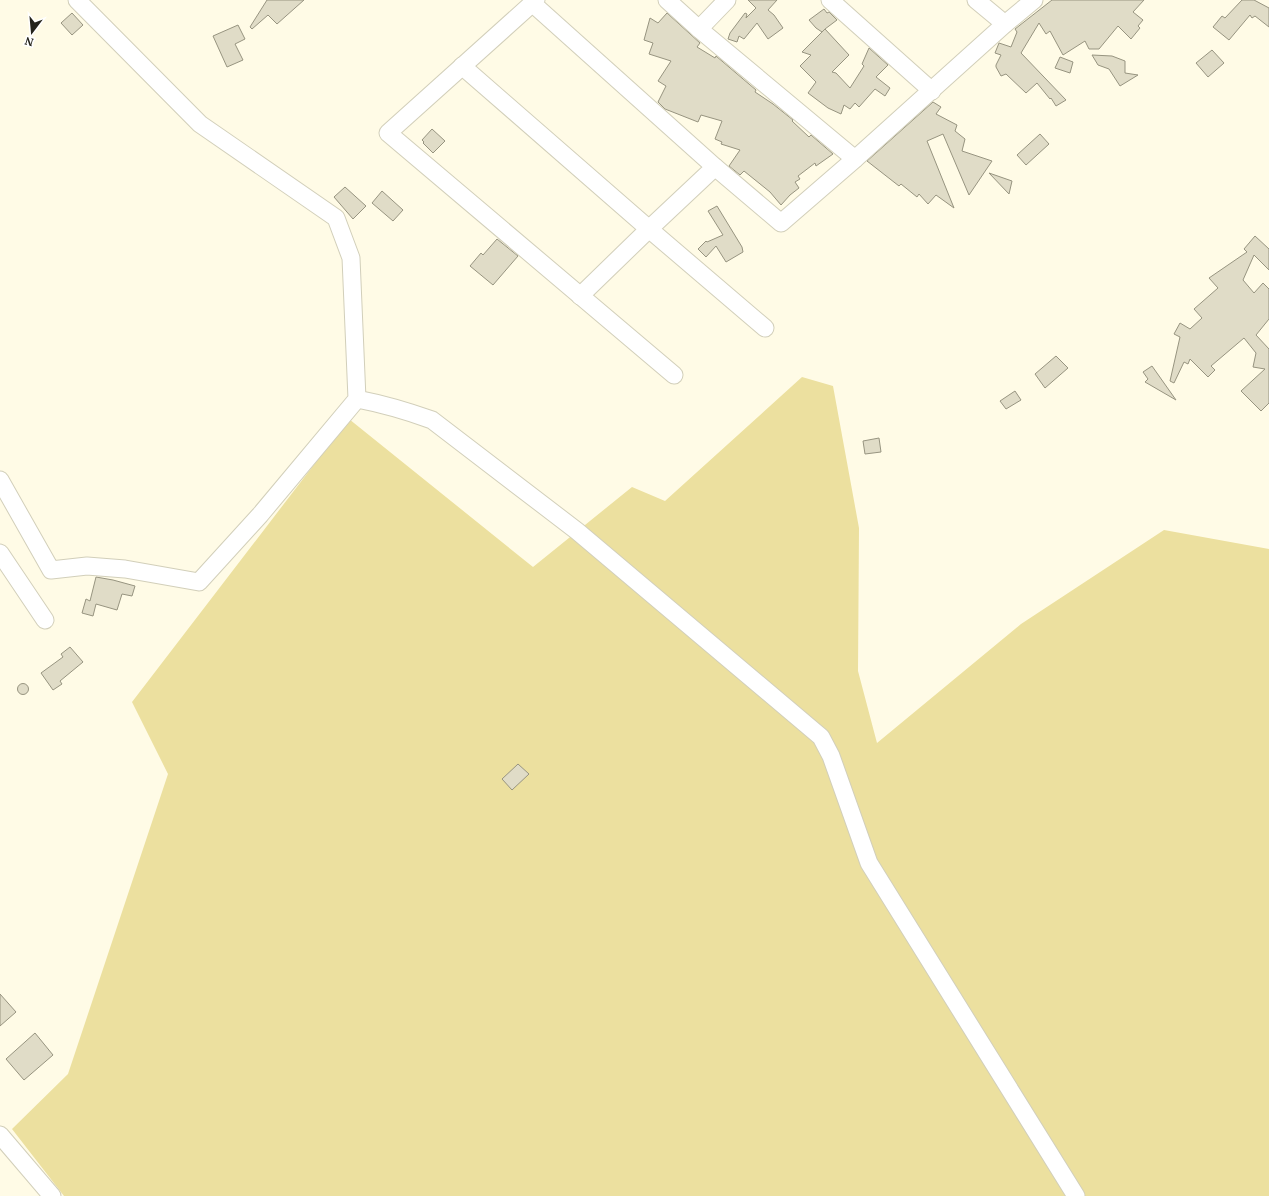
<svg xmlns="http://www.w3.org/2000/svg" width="1269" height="1196" font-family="'PT Serif',serif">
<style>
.green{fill:#ece09f}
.building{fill:#e0dcc7;stroke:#979480}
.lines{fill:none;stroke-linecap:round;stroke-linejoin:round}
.minor-casing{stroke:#d2cfba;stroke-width:19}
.minor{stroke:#fff;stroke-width:17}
</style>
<rect width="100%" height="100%" fill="#fffbe6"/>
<polygon class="green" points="802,377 833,386 859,528 858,671 877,743 1021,624 1164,530 1269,549 1269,1196 64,1196 12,1129 68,1074 168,774 132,702 349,419 533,567 632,487 665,501"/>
<g class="building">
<polygon points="267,0 304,0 277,24 268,15 252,29 250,27"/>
<polygon points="748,0 777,0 768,10 774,15 783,28 768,39 757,23 744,39 739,36 737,42 728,39 730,33 745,13 747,14 746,18 756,8"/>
<polygon points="1052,0 1144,0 1133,12 1143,20 1138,26 1140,28 1131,39 1118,26 1099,49 1089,49 1085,41 1063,55 1050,31 1046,34 1039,23 1021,53 1066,100 1056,106 1051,98 1050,99 1037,83 1026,93 1006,74 1001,76 996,67 996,65 1001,55 995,53 999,43 1011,47 1017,32 1015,29"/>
<polygon points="1242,0 1254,0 1269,8 1269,27 1255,16 1252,18 1250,15 1229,40 1213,27 1222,16 1225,18"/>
<polygon points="824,9 827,13 829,12 837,20 825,29 849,55 832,72 836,73 850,88 864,66 862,64 869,48 888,65 876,77 890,88 885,96 875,89 859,107 855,103 850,109 844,105 841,114 828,108 808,93 816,82 800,66 811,55 802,52 825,29 822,32 816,28 809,20"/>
<polygon points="72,13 83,25 72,35 61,23"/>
<polygon points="667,13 700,43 697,47 715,58 716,56 756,90 755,92 773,104 793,120 792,121 809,137 811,135 833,154 816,166 815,163 798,176 800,179 795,182 799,188 790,195 781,205 770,192 744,171 740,175 729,166 740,150 721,144 722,142 715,139 722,121 701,115 698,122 665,109 658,102 666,86 658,81 671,61 649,54 653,43 644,40 650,18 658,23"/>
<polygon points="238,25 245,39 235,44 243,60 227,67 213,36"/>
<polygon points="1212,50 1224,63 1208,77 1196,63"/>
<polygon points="1092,55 1112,56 1125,61 1125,73 1138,75 1120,86 1109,69 1098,65"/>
<polygon points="1060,57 1073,62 1070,73 1055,68"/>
<polygon points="933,102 941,107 936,114 957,125 955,131 965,139 962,151 992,161 969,195 943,134 927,141 954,208 936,195 928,204 919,194 917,197 901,184 899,186 867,161"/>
<polygon points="432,129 445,141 433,153 423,143 424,142 422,140"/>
<polygon points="1040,134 1049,144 1026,165 1017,155"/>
<polygon points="989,173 1012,181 1009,194"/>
<polygon points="345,187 366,206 353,219 334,197"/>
<polygon points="382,191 403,210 393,221 372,203"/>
<polygon points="717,206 742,247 743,252 726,262 716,246 706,257 698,249 706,241 707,242 723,235 708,211"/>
<polygon points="1255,236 1269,249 1269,270 1254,255 1243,280 1254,293 1263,283 1269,289 1269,319 1256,335 1269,349 1269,403 1261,411 1241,391 1265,369 1253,367 1256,353 1244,338 1211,366 1215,370 1208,377 1190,359 1188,364 1184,362 1174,383 1170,381 1180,337 1174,334 1180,323 1190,329 1202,318 1194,309 1218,288 1209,278 1247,252 1244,249"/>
<polygon points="497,239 518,256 493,285 470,266 481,253 483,255"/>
<polygon points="1056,356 1068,368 1045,388 1035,374"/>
<polygon points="1152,366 1176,400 1145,382 1148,379 1143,372"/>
<polygon points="1015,391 1021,400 1006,409 1000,401"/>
<polygon points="879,438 881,452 865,454 863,441"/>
<polygon points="96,577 113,580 135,586 132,596 122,594 117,610 96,604 93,616 82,613 86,599 90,601"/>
<polygon points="70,647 83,662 60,681 62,684 53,690 41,673 63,657 61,654"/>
<circle cx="23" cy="689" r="5.5"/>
<polygon points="518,764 529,774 512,790 502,779"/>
<polygon points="0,994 16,1012 0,1026"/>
<polygon points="35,1033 53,1055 24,1080 6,1059"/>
</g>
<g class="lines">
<defs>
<g id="minor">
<polyline points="536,0 388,133 674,375"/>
<polyline points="667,0 699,29"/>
<polyline points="727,0 699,29 855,159 1005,24 976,0"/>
<polyline points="830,0 932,91"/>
<polyline points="532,3 715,167 649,229 580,296"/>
<polyline points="1005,24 1034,0"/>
<polyline points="462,66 649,229 765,328"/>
<polyline points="715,167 781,223 855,159"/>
<path d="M 357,399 C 383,404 407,411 432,420 L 577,531 L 821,737 L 831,756 L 869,863 L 1076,1196"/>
<polyline points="0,480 51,570 87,566 125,569 199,582 260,515 357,399 351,258 336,218 200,124 77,0"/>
<polyline points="0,553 45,620"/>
<polyline points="0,1135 52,1196"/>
</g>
</defs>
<use href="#minor" class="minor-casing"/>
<use href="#minor" class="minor"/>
</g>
<g transform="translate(32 32) rotate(196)" stroke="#ffffff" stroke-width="3" paint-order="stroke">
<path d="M0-3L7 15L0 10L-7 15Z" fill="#24231b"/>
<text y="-6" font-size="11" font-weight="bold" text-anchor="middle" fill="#24231b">N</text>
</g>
</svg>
